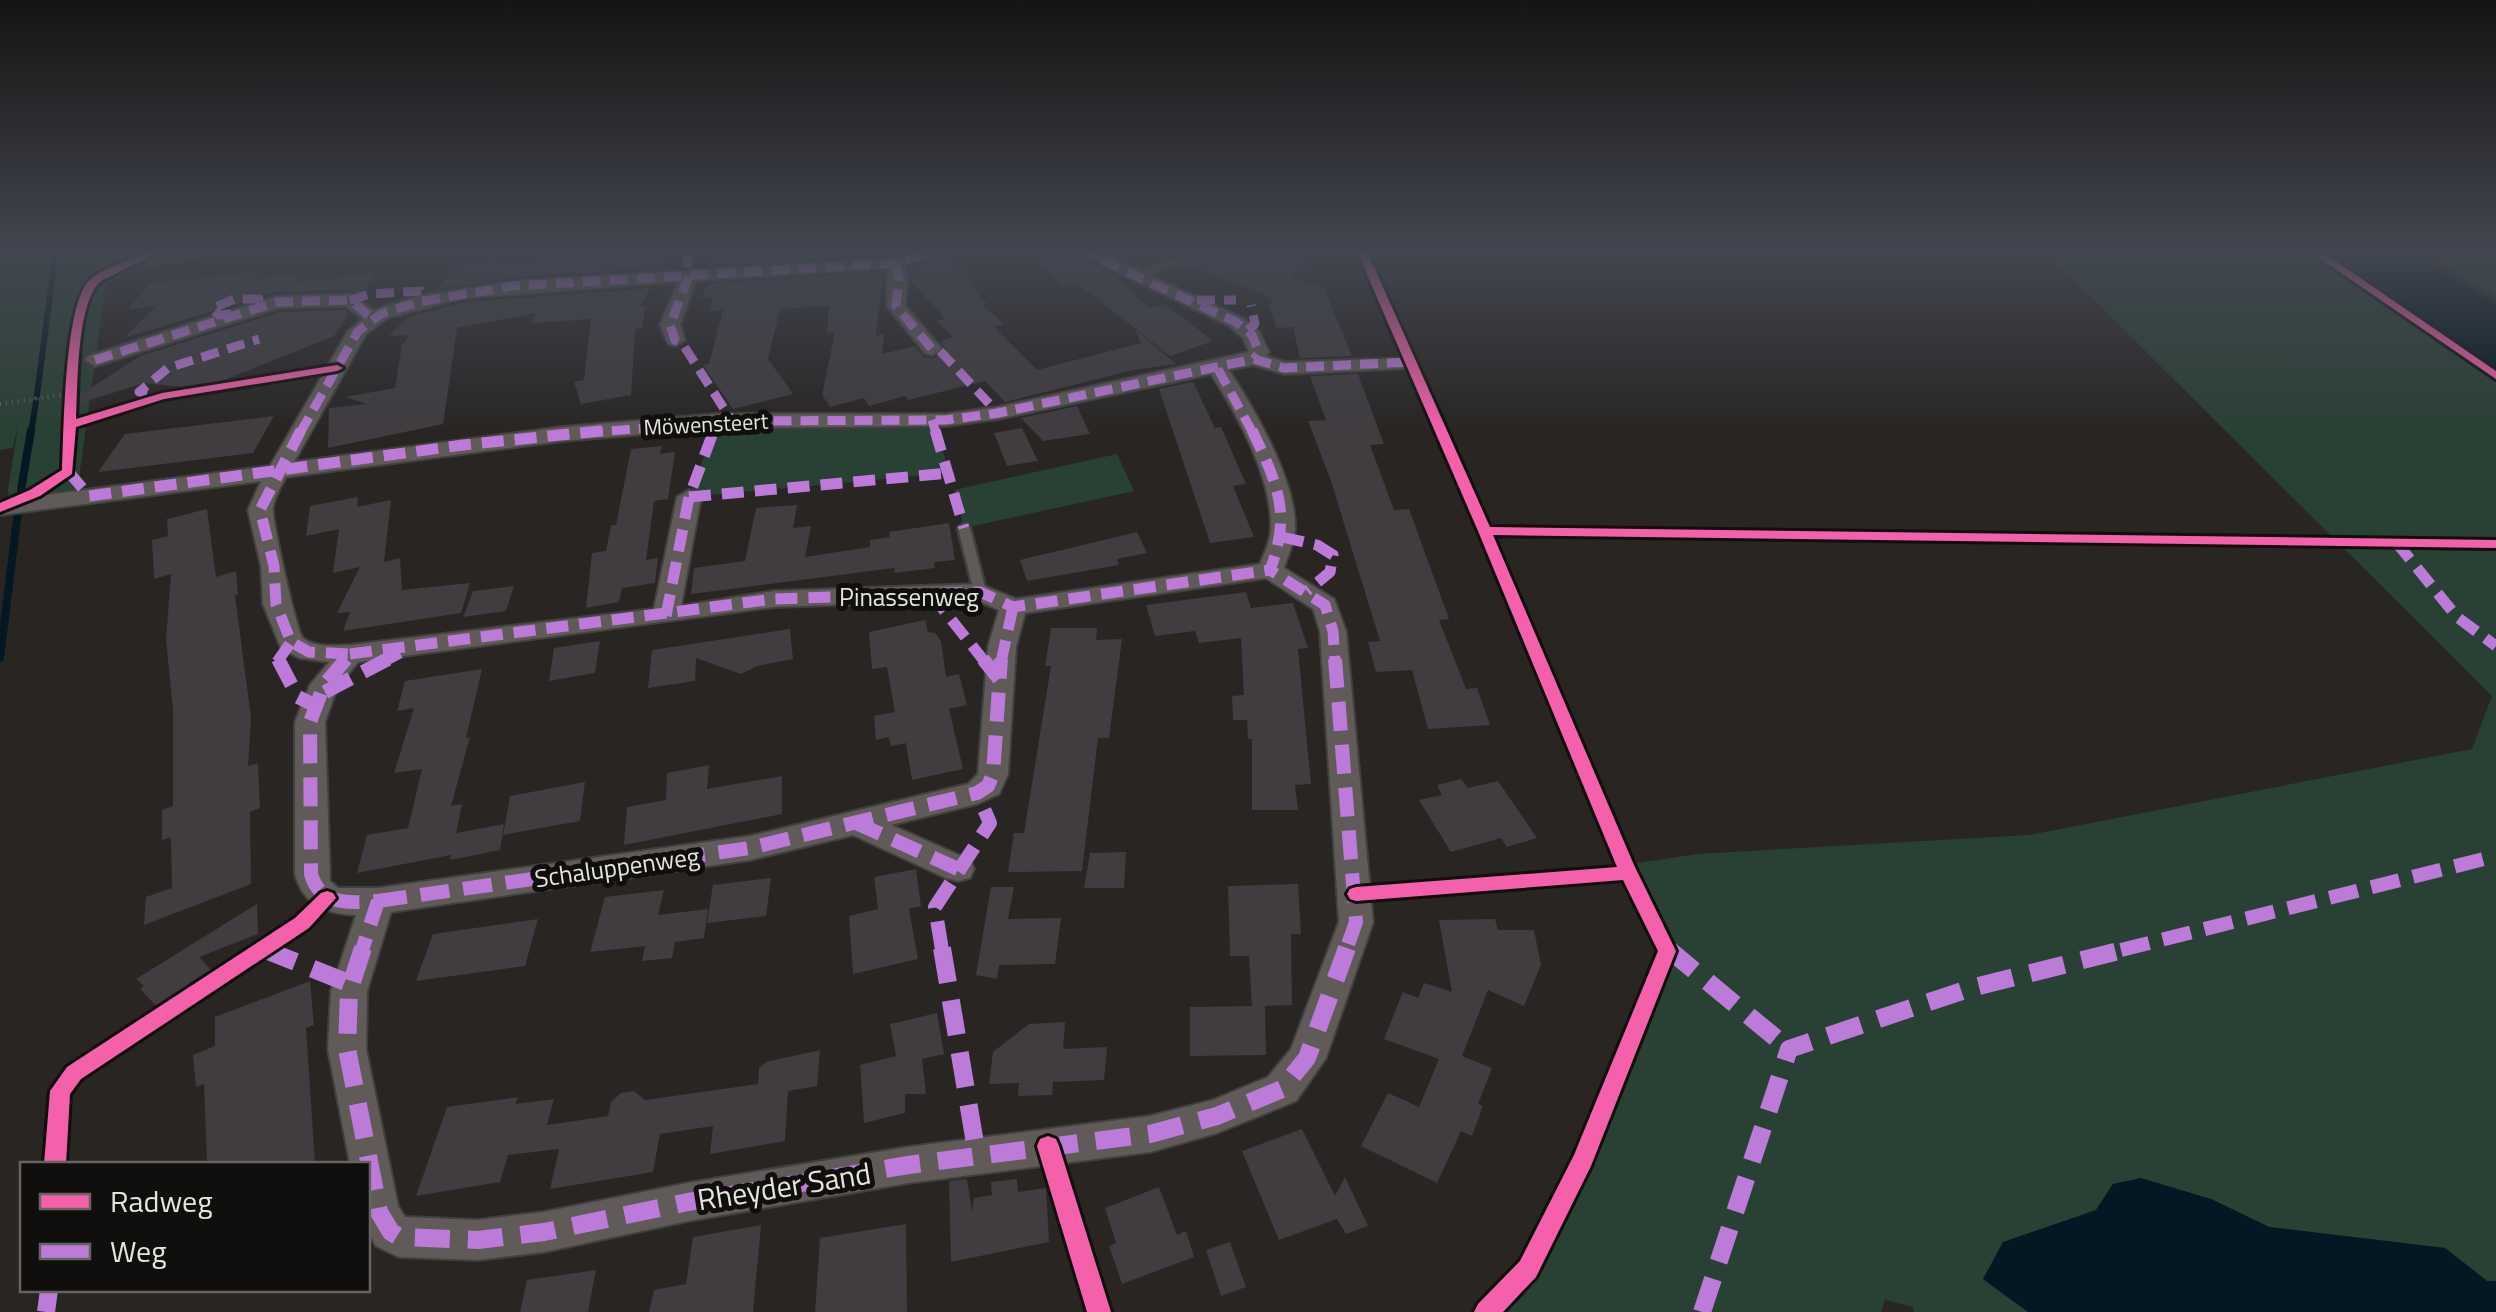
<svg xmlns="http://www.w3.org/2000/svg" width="2496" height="1312" font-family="'Titillium Web',sans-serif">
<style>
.green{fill:#294034}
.water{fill:#041722}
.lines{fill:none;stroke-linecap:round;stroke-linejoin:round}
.stream-far1{stroke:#041722;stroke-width:6}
.stream{stroke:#041722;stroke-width:8}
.building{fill:#403c40}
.service-casing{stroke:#42403e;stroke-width:5}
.minor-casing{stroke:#42403e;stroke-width:4}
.path{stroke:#676363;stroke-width:4;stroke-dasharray:1 5;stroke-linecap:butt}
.service{fill:#605b59;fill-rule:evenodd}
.minor{fill:#605b59;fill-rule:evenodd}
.quiet-far3{stroke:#bd7bd9;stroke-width:9;stroke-dasharray:18 9;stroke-linecap:butt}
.quiet-far2{stroke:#bd7bd9;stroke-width:11;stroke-dasharray:22 11;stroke-linecap:butt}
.quiet-far1{stroke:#bd7bd9;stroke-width:14;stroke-dasharray:29 14;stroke-linecap:butt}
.quiet{stroke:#bd7bd9;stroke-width:18;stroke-dasharray:35 18;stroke-linecap:butt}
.cycleway-casing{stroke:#100f0d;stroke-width:6}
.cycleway{fill:#f560ab;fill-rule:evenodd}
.labels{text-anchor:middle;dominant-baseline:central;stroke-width:10;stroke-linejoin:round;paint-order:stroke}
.far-street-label{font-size:22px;fill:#e6e4e1;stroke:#100f0d}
.street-label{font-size:25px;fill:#e6e4e1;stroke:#100f0d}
.near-street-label{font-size:30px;fill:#e6e4e1;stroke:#100f0d}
</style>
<rect width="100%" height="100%" fill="#282523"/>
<g class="green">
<path d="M 0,249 L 335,249 C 276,255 152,253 106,285 L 78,485 L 89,496 L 10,507 L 8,490 L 19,420 L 13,448 L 0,450 Z"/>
<polygon points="2043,249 2323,249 2496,369 2496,1281 2487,1281 2445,1248 2269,1227 2211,1199 2113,1184 2096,1210 2052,1228 1983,1279 2028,1312 1914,1312 1913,1307 1885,1300 1881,1312 1486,1312 1528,1269 1583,1159 1667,951 1625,865 1697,854 2029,835 2472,749 2492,696"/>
<polygon points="2418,249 2496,249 2496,297"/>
<polygon points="932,420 950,473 689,497 717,421"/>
<polygon points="1117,454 1134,491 964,528 954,490"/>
</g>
<g class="water">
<polygon points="2323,249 2408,249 2496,304 2496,369"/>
<polygon points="2141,1178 2211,1199 2269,1227 2445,1248 2487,1281 2496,1281 2496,1312 2028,1312 1983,1279 2003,1242 2096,1210 2113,1184"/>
</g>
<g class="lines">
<g class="stream-far1">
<polyline points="37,395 56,249"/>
<polyline points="31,433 36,402"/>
</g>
<g class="stream">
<polyline points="21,490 31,430"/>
<polyline points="0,658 18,511"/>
</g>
</g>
<g class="building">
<polygon points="639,249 663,249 662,268 514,277 435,290 462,263 502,259 500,264"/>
<polygon points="720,249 908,249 893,254 714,265"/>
<polygon points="1026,249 1065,249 1111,273 1149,308 1165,304 1213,341 1170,356 1077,283 1063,286"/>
<polygon points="1151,249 1334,249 1299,264 1307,267 1289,275 1324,289 1352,356 1300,358 1293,327 1276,328 1269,304 1274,302 1267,295 1185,265 1189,258 1183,253 1167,257"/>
<polygon points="942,255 975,283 969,284 987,304 983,305 1004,324 994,327 1037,370 1141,343 1135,329 1176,364 1133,370 1005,402 985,381 908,400 905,396 869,406 864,398 830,407 822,395 835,332 827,333 829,306 780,309 768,359 793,394 733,409 703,365 709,364 723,310 709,311 713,297 702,298 707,284 883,272 876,336 884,334 882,354 915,346 924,357 934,358 946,350 940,341 953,337 937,321 945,319 912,282 909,268"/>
<polygon points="259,272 254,278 299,274 294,282 376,273 360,296 350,290 276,292 124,338 156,306 128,309 150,283"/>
<polygon points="650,288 640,306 645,306 642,328 635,329 631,395 581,404 574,382 584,380 591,319 531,323 537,313 457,328 443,424 328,448 329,408 367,404 345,397 395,388 402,345 410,335 389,336 408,317 464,302"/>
<polygon points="345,310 349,313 334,336 202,389 144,383 74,405 72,400 140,356 280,312"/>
<polygon points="1358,374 1384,444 1370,445 1394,510 1409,509 1449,619 1439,620 1466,689 1477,688 1490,725 1428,729 1412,670 1376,672 1368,642 1380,641 1331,481 1308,421 1326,420 1310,376"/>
<polygon points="1193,382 1215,428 1221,427 1246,484 1233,486 1254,537 1210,543 1159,389"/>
<polygon points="1077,406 1090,434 1043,441 1021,418"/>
<polygon points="274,416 253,453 98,472 125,434"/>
<polygon points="1022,428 1038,461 1007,466 994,433"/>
<polygon points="662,446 660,454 675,452 668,499 654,501 646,560 658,558 655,583 622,588 619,602 586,608 592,553 606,551 611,525 616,525 631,449"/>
<polygon points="358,497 357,507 391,500 384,562 400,558 402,590 470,583 461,613 343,631 350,612 337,613 360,567 333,573 339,529 306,536 310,506"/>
<polygon points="797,505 793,528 811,526 805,557 870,547 870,540 890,537 889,532 949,523 955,560 934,562 935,568 895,573 894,568 691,594 694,568 745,561 756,508"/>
<polygon points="207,509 216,577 236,571 238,594 235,595 251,718 248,766 258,763 260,808 250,812 251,884 144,925 146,897 172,888 171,837 162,840 162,810 173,806 173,710 166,640 171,574 154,579 152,540 168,536 167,519"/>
<polygon points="1137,532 1147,553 1117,559 1119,565 1027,581 1020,560"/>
<polygon points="514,586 506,611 463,617 473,591"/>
<polygon points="1246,592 1251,608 1293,603 1308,648 1298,649 1311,784 1295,785 1298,810 1252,810 1252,739 1248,739 1247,720 1233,720 1232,696 1244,695 1241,638 1199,643 1195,631 1155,636 1146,605"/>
<polygon points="925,620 928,632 935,633 941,641 946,677 959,674 967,705 949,709 963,769 912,780 906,743 891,746 889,737 876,740 874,716 895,712 887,667 872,669 869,632"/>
<polygon points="1051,628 1097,628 1096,640 1122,639 1109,738 1098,738 1082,871 1008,872 1014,833 1024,833 1051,666 1045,666"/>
<polygon points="790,629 793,659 757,666 741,674 696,658 695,681 648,688 652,650"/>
<polygon points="600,641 595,673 549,681 554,648"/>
<polygon points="482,669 466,738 470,737 451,806 462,804 456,833 504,824 500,850 450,860 451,855 357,873 367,835 408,828 422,769 394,773 414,708 397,711 405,681"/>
<polygon points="709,765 707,789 782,776 782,814 624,845 627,807 666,800 667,773"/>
<polygon points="1461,779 1468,788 1498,781 1537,838 1507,847 1501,838 1451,852 1419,800 1442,795 1437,785"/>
<polygon points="585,782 580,821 503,835 510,796"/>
<polygon points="1126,852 1124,888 1084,888 1090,853"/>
<polygon points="916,869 921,906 909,909 918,959 853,974 849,916 878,909 874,877"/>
<polygon points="771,878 766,916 707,923 713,885"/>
<polygon points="1298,884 1301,934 1291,934 1292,1005 1265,1006 1266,1055 1190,1056 1190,1007 1252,1006 1249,956 1230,956 1228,886"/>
<polygon points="991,887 1014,887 1008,919 1061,918 1055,964 999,965 997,979 976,975"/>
<polygon points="664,890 658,915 708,909 704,938 675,942 672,958 642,961 645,946 590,952 605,897"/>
<polygon points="257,904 258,934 199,957 212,971 156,1006 140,989 144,986 136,979"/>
<polygon points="538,919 525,966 416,981 433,934"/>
<polygon points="1495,919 1498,930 1534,930 1541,965 1524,1006 1488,990 1462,1056 1492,1068 1478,1104 1483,1106 1472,1136 1461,1131 1437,1183 1361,1146 1388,1093 1419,1107 1439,1059 1384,1039 1403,992 1418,998 1424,983 1452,992 1439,920"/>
<polygon points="310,981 314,1025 306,1028 315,1164 207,1164 204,1084 196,1087 193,1055 215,1046 215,1017"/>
<polygon points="937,1013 944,1054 922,1059 926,1094 905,1094 905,1113 864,1123 860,1065 896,1056 890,1024"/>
<polygon points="1065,1022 1063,1049 1107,1047 1104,1080 1053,1082 1052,1095 1018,1096 1019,1083 989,1084 993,1052 1029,1024"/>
<polygon points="820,1050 817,1086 788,1091 785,1141 710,1154 713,1126 660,1134 653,1172 550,1189 559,1149 508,1155 500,1182 416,1196 447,1107 518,1097 515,1104 554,1099 547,1125 608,1116 611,1102 621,1093 634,1091 645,1100 758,1084 759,1068 766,1062"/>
<polygon points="1302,1129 1335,1196 1345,1177 1368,1226 1346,1234 1337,1219 1279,1240 1242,1151"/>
<polygon points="967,1179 972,1211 974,1198 992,1195 991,1182 1017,1179 1018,1192 1046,1188 1049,1242 951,1262 949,1181"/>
<polygon points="1159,1187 1177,1235 1186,1231 1194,1257 1122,1284 1109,1246 1116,1243 1105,1208"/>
<polygon points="906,1224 907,1312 815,1312 820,1238"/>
<polygon points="761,1225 753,1312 649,1312 654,1290 686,1284 693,1237"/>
<polygon points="1230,1242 1246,1287 1221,1296 1206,1250"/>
<polygon points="596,1270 588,1312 520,1312 527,1280"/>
</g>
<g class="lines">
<defs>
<g id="service">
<polygon points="1181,256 1185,259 1184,261 1139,278 1131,276"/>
<polygon points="964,524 970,528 986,592 985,595 980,596 974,592 958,528"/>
</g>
<path id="minor" d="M 920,249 L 948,249 L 905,266 L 908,280 L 905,305 L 942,349 L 932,355 L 925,353 L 887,306 L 887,268 L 696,281 L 680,325 L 685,340 L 675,346 L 668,344 L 660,325 L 678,282 L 463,298 L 388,318 L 366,334 L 294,462 L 562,427 L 717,414 L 945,414 L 998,407 L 1249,352 L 1243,338 L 1229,326 L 1069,249 L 1093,249 L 1243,318 L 1259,331 L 1269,352 L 1266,356 L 1285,362 L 1416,358 L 1416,366 L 1409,368 L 1284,374 L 1253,365 L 1229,370 C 1255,410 1297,482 1295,530 C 1294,543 1288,555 1284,568 L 1334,599 L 1346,631 L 1373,922 L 1326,1058 L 1296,1101 L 1217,1133 L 1150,1152 L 908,1183 L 688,1221 L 544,1252 L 478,1260 L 399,1257 L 376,1246 L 368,1231 L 368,1164 L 350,1164 L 328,1049 L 331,991 L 356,915 C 326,914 303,905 295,874 L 295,722 L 310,685 L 329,662 L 299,658 L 281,648 L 263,604 L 261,566 L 248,510 L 261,481 L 0,515 L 0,501 L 270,466 L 348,331 L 362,319 L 346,306 L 279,308 L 102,364 L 95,366 L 85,360 L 88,356 L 277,296 L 350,294 L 374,310 L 418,296 L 514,281 L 894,258 ZM 1211,374 C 1238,416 1271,476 1271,526 C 1271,539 1265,552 1260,564 L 1016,599 L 980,584 L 774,591 L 681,606 L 701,497 L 689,490 L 677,497 L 654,609 L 350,645 C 337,645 314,648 303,638 C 296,630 271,516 273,507 C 275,497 281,486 286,477 L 562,441 L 717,428 L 945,426 L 998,419 ZM 1266,578 L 1313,609 L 1320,631 L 1339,922 L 1291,1049 L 1268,1077 L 1213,1100 L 1150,1116 L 908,1147 L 688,1183 L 544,1212 L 478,1220 L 405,1217 L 398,1206 L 366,1049 L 367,991 L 391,912 L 750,860 L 853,835 L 946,878 L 958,881 L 970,878 L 974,869 L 970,860 L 891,825 L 977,804 L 999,794 L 1008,774 L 1016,647 L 1025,613 ZM 976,600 L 999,610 L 988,647 L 978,774 L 968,784 L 750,836 L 378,888 L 338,888 L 330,881 L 325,722 L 337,688 L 358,662 L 774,607 Z"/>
</defs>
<use href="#service" class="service-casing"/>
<use href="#minor" class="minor-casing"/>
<polyline class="path" points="0,404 74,393"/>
<use href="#service" class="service"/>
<use href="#minor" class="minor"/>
<g class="quiet-far3">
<polyline points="686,249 689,276 670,325 675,340 682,343 732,421"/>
<polyline points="1078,249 1236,322 1252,335 1259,352 1254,359"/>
<polyline points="895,263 899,280 896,306 932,349 940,351 998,413"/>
<polyline points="350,300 370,294 421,291 425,297"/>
<polyline points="1197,300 1236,300"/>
<polyline points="231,314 219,315 212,309 234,299 259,299 255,307"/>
<polyline points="1248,330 1255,324 1251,305"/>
<polyline points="95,360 277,302 350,300 372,318"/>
<polyline points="1218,369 1253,433"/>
<polyline points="147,394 139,392 168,368 259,339"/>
<polyline points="932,420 936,433"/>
<polyline points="300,433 358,331 381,314 418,302 514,286 895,263 939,249"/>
<polyline points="585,433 732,421 945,420 998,413 1254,359 1284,368 1409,362"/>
<polyline points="713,433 717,421"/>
</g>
<g class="quiet-far2">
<polyline points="301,430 260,510 274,566 276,604 291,642 309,652 350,654 343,662"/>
<polyline points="935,430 964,528"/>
<path d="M 1252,430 C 1277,483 1292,513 1270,570 L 1325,605 L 1333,631 L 1335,662"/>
<polyline points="68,471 89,496 463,445 609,430"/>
<polyline points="689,497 950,473"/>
<polyline points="1282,537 1317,545 1333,555 1330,572 1307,591"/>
<polyline points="2396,542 2457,617 2496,646"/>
<polyline points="931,594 985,662"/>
<polyline points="666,616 689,497 714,430"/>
<polyline points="350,654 774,599 980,592 1013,607 1270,570"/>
<polyline points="277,662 291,642"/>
<polyline points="383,662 400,653"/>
<polyline points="1001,662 1013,607"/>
</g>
<g class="quiet-far1">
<polyline points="278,659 298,697 316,706"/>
<path d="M 346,659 L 324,685 L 310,722 L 311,874 C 320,906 350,903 378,901 L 362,950"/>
<polyline points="983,659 999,679"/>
<polyline points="1335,659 1356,922 1346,950"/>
<polyline points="325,692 388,659"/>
<polyline points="854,822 958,869"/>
<polyline points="378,901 750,848 977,793 988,786 993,774 1001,659"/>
<polyline points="1665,946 1670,950"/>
<polyline points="942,950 935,907 990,823 977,793"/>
<polyline points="2121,950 2496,856"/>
</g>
<g class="quiet">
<polyline points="363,948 349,991 347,1049 379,1212 391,1232 399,1237 478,1240 544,1232 688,1202 908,1165 1150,1134 1217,1116 1282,1089 1307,1058 1347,948"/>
<polyline points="942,948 977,1155"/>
<polyline points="1667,948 1789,1049"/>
<polyline points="263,949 351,984"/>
<polyline points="46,1312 49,1290"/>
<polyline points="1702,1312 1789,1049 1971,988 2131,948"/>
</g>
<defs>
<g id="cycleway">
<path d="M 152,249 L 165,249 L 101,281 C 76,302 78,387 76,419 L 162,393 L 337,365 L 343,368 L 337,371 L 164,399 L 76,427 L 72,474 L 40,496 L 0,512 L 0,503 L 30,490 L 62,470 C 64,432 64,302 90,280 C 107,265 132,260 152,249 Z"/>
<polygon points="1356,249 1366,249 1490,527 2496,540 2496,548 1493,535 1634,865 1676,951 1591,1166 1536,1277 1503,1312 1474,1312 1478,1304 1520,1261 1574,1155 1658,951 1623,880 1356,901 1350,899 1347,894 1350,889 1356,887 1617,867 1478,531"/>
<polygon points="2306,249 2318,249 2496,371 2496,379"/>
<polygon points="327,891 333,893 336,898 309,928 81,1079 70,1094 66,1164 44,1164 50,1091 67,1067 295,918 321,893"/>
<polygon points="1048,1136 1056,1139 1059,1146 1111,1312 1087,1312 1037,1146 1040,1139"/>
</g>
</defs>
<use href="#cycleway" class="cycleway-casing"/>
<use href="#cycleway" class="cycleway"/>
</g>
<linearGradient id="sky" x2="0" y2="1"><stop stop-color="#161413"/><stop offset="0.58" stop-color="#424650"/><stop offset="1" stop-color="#424650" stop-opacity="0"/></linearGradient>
<rect width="2496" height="433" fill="url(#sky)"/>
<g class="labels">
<g class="far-street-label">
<text transform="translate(706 424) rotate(-3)">Möwensteert</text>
</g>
<g class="street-label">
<text x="909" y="597">Pinassenweg</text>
<text transform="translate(617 867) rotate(-8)">Schaluppenweg</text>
</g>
<g class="near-street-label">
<text transform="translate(784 1186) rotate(-9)">Rheyder Sand</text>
</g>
</g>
<rect x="20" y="1162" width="350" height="130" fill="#100f0d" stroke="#666462" stroke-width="2.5"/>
<rect x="40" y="1194" width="50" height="15" fill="#f560ab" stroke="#666462" stroke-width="2.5"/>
<text x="110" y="1212" font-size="30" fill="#e6e4e1">Radweg</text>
<rect x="40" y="1244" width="50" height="15" fill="#bd7bd9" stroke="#666462" stroke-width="2.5"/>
<text x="110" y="1262" font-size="30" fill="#e6e4e1">Weg</text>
</svg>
